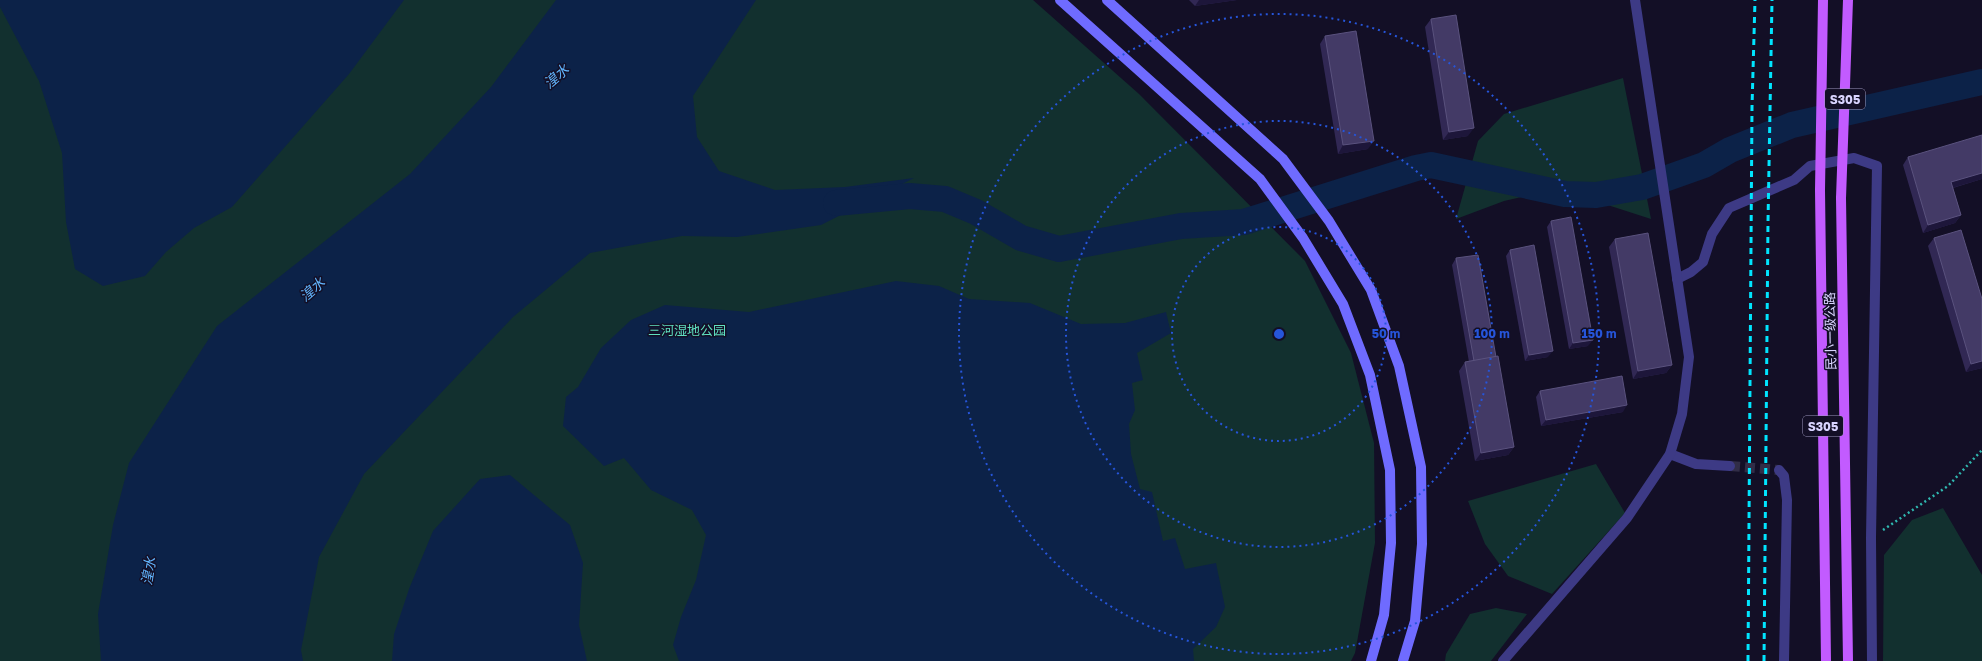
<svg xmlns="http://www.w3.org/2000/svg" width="1982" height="661" font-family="'Golos Text','Noto Sans SC',sans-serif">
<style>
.green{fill:#12302f}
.water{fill:#0c2248}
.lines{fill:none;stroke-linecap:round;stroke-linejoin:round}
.river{stroke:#0c2248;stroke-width:26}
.tertiary-tunnel{stroke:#312d47;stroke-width:10;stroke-dasharray:10 5;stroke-linecap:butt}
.path{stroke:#2fb8b0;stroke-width:2.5;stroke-dasharray:2 3;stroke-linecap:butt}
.minor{stroke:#3d3a85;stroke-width:10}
.tertiary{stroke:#3d3a85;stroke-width:10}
.secondary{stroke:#6f6bff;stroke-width:10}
.primary{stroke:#c25bff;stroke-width:10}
.rail{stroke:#00e5ff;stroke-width:3;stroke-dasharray:6 5;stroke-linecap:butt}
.primary-bridge{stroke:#c25bff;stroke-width:10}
.wall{fill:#312854}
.shaded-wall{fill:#1d163a}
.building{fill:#433a66;stroke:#5a527e}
.ring{fill:none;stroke:#2655da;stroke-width:2;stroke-dasharray:2 4}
.labels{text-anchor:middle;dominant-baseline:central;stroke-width:3;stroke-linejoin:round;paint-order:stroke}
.shield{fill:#130f26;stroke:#9e99be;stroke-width:1}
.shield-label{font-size:12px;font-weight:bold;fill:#d9d4ff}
.park-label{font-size:13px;fill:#5fe0c0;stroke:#130f26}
.street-label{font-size:13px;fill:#d9d4ff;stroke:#130f26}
.water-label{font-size:14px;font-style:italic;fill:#62b6ff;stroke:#130f26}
.centre{fill:#2655da;stroke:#130f26;stroke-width:2}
.ring-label{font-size:12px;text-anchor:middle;font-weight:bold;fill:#2655da;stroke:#130f26;stroke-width:3;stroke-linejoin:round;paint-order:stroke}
</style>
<rect width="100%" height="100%" fill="#130f26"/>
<g class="green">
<polygon points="0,0 1033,0 1139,94 1305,261 1351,353 1374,443 1375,543 1355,653 1351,661 0,661"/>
<polygon points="1623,78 1651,219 1558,189 1504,201 1456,219 1478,141 1504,114"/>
<polygon points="1596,464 1625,513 1552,594 1508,576 1485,544 1468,501"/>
<polygon points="1943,508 1982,575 1982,661 1883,661 1884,555 1912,520"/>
<polygon points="1496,608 1527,614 1491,661 1445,661 1446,654 1470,614"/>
</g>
<g class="water">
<polygon points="0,0 404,0 349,74 232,207 194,228 166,252 145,276 103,286 75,269 66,222 62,153 39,81 0,7"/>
<polygon points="556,0 756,0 693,96 697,137 719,171 775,190 845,187 914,178 821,225 737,237 682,236 590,253 513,317 364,474 319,557 301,650 303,661 101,661 98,614 113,525 129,463 217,326 410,174 491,87"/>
<polygon points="896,281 939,286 969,299 1030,303 1081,324 1125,323 1166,312 1171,333 1137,353 1143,380 1132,383 1135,410 1129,424 1131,454 1140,489 1152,492 1163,541 1175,538 1185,569 1216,563 1225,607 1216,627 1193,649 1194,661 679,661 673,645 681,617 696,580 706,535 692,510 651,490 624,458 604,466 563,426 566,397 578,387 601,348 631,320 665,305 749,312"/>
<polygon points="510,475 570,525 583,563 579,625 587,661 392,661 394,634 409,589 433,531 480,479"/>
</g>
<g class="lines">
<polyline class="river" points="836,203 910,196 945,199 976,212 1021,238 1059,249 1181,226 1244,222 1416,168 1431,165 1565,194 1596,195 1642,187 1704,165 1730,150 1792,125 1982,82"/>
<polyline class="tertiary-tunnel" points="1730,466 1779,470"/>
<polyline class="path" points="1883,530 1948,486 1982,450"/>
<polyline class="minor" points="1677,279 1691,272 1703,262 1712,234 1729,208 1794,180 1810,166 1854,158 1877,166 1871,538 1872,661"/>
<g class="tertiary">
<polyline points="1670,454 1696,464 1730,466"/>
<polyline points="1779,470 1784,476 1787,500 1784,661"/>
<polyline points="1503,661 1627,518 1670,454 1682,414 1689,357 1635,0"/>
</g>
<g class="secondary">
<polyline points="1060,0 1260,179 1303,238 1343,304 1370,375 1390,470 1391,543 1384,615 1371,661"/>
<polyline points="1107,0 1283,159 1329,221 1371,290 1399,366 1421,467 1422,544 1415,621 1403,661"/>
</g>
<g class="primary">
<polyline points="1820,190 1826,661"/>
<polyline points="1841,198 1848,661"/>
</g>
<g class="rail">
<polyline points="1748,661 1752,107 1755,0"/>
<polyline points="1764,661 1768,222 1772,0"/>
</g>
<g class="primary-bridge">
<polyline points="1820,190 1823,0"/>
<polyline points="1841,198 1848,0"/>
</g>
</g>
<g class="wall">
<polygon points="1189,0 1237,0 1195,6"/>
<polygon points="1431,19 1468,136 1443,140 1425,27"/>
<polygon points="1325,36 1368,149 1338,154 1320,44"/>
<polygon points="1908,157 1982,179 1953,188 1961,215 1955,223 1923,233 1903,165"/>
<polygon points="1551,221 1588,346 1569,349 1547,227"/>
<polygon points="1934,238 1982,299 1982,368 1966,372 1928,246"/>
<polygon points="1615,239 1672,365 1666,373 1633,379 1609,247"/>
<polygon points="1510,250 1548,357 1525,361 1506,256"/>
<polygon points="1456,258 1496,357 1514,447 1508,455 1475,461 1459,371 1465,362 1469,362 1452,265"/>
<polygon points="1540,391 1623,412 1541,426 1536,397"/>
</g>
<g class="shaded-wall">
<polygon points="1199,0 1237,0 1195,6"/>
<polygon points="1474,128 1468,136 1443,140 1449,132"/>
<polygon points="1374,141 1368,149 1338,154 1343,145"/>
<polygon points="1982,173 1982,179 1945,190 1951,182"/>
<polygon points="1961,215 1955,223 1923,233 1928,225"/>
<polygon points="1593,340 1588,346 1569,349 1573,343"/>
<polygon points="1553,351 1548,357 1525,361 1529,355"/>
<polygon points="1982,361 1982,368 1966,372 1971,364"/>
<polygon points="1672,365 1666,373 1633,379 1638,371"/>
<polygon points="1627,405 1623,412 1541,426 1546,420"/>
<polygon points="1514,447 1508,455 1475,461 1481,453"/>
</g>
<g class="building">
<polygon points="1456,15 1474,128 1449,132 1431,19"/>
<polygon points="1356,31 1374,141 1343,145 1325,36"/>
<polygon points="1982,135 1982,173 1951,182 1961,215 1928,225 1908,157"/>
<polygon points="1571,217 1593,340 1573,343 1551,221"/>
<polygon points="1961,230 1982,299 1982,361 1971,364 1934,238"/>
<polygon points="1648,233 1672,365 1638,371 1615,239"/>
<polygon points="1534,245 1553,351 1529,355 1510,250"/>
<polygon points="1478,255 1496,357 1474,361 1456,258"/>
<polygon points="1498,356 1514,447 1481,453 1465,362"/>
<polygon points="1622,376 1627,405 1546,420 1540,391"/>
</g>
<g class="ring">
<circle cx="1279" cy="334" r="107"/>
<circle cx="1279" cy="334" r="213"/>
<circle cx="1279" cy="334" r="320"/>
</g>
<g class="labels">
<g class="shield">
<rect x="1825" y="89" width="40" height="20" rx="3"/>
<rect x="1803" y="416" width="40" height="20" rx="3"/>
</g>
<g class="shield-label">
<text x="1845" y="99">S305</text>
<text x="1823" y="426">S305</text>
</g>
<g class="park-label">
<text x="687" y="330">三河湿地公园</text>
</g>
<g class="street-label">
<text transform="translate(1830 331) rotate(-91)">民小一级公路</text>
</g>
<g class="water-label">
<text transform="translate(556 76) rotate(-41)">湟水</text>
<text transform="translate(312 289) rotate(-41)">湟水</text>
<text transform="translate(148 571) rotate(-81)">湟水</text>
</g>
</g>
<circle cx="1279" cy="334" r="6" class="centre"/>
<g class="ring-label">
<text x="1386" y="338">50 m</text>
<text x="1492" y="338">100 m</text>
<text x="1599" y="338">150 m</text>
</g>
</svg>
